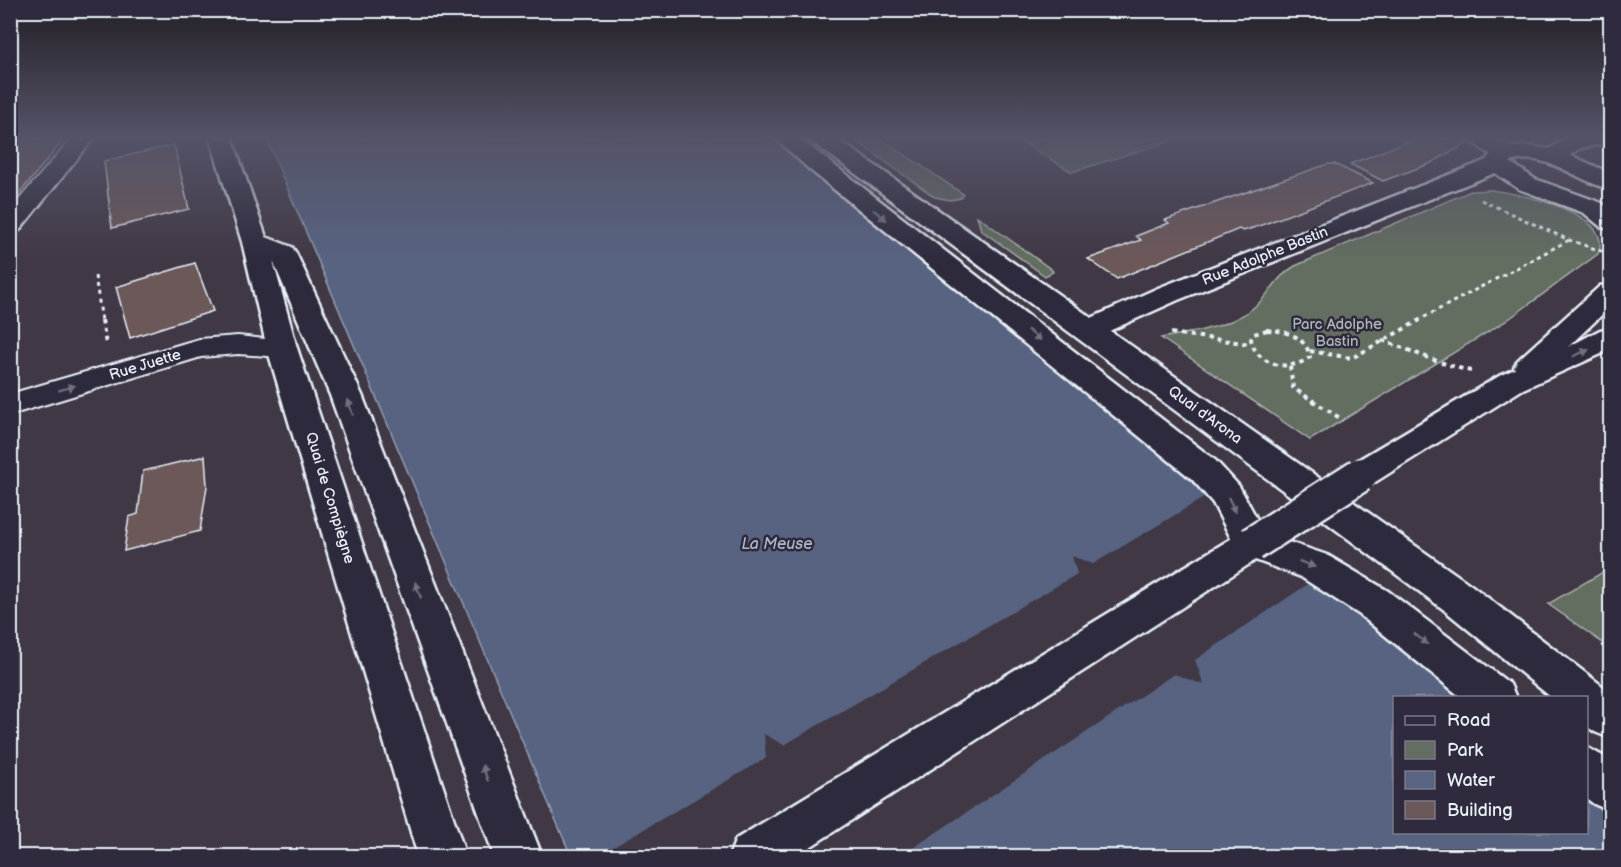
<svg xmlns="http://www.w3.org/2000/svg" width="1621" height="867" font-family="'Balsamiq Sans',sans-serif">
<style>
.green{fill:#636d61;stroke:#a6afac;stroke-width:1.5}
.water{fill:#586481;stroke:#929cb1;stroke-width:1.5}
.pier{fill:#413845}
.building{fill:#6c5859;stroke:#e8f1f8;stroke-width:1.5}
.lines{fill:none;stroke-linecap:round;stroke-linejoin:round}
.minor-casing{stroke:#e8f1f8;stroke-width:4}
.tertiary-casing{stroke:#e8f1f8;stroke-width:5}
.secondary-casing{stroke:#e8f1f8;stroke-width:5}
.primary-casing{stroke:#e8f1f8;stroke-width:5}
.path-far1{stroke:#e8f1f8;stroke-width:3;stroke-dasharray:4 4;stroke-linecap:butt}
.path{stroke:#e8f1f8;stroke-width:4;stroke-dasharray:4.5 4.5;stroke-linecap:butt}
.minor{fill:#2f2a3d;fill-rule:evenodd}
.tertiary{fill:#2f2a3d;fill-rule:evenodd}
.secondary{fill:#2f2a3d;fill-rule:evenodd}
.primary{fill:#2f2a3d;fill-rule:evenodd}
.tertiary-bridge-casing{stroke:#e8f1f8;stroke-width:38;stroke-linecap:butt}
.tertiary-bridge{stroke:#2f2a3d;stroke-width:33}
.oneway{fill:#70707e}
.labels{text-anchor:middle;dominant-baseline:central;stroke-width:5;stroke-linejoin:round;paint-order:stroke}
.street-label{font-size:15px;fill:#e8f1f8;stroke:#2f2a3d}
.park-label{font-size:15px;fill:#acb6b4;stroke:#2f2a3d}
.water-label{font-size:16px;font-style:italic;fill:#aeb9c8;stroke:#2f2a3d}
</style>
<rect width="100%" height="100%" fill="#413845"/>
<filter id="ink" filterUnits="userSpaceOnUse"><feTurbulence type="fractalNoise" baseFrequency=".0167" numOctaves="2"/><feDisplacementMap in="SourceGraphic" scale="12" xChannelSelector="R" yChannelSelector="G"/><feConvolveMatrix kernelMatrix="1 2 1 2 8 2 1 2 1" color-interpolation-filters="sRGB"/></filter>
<g filter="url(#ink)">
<g class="green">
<polygon points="852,138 880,138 963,194 961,198 950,200 935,197"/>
<polygon points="1015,138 1180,138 1072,172"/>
<path d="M 1491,190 C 1519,194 1616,212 1598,254 L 1506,321 L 1310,440 L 1161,338 C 1195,332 1235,327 1260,302 C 1273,288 1278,276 1295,266 L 1471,191 Z"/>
<polygon points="977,216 1052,270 1053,272 1045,276 981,230"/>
<polygon points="1610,568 1610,648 1548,604"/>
</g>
<polygon class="water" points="266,138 772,138 1466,697 1394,698 1394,832 1586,832 1587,795 1610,814 1610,856 571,856"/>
<polygon class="pier" points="1215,491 1320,576 1195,660 1204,685 1174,674 901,856 598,856 766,758 764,734 784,745 1077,574 1072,556 1093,564"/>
<g class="building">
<polygon points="10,138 65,138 10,205"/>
<polygon points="1416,138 1468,138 1470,142 1429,164 1383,181 1350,164"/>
<polygon points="174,145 189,209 112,228 104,161"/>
<polygon points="1328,164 1335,164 1373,183 1259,226 1243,231 1239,229 1117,279 1088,259 1141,240 1136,236 1169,223 1165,220"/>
<polygon points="195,263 213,311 130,338 116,287"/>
<polygon points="205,456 207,486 200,531 124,551 129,517 138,514 143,471"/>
</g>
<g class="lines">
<defs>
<g id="minor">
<polygon points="72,138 94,138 19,231 10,233 10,210"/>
<path d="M 1470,138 C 1488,137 1508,138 1519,154 L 1516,159 C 1501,162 1479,150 1470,138 Z"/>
<polygon points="238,336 292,342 296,348 292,354 282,357 238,354 201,357 10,415 10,394 199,339"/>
</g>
<g id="tertiary">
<path d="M 1568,138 L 1609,138 L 1606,143 L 1581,148 L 1570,155 L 1610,173 L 1610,189 C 1577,182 1547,150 1510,162 L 1535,179 L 1602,203 L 1610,210 L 1610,229 L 1601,227 L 1584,213 L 1519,189 L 1495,173 L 1178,300 L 1098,336 L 1088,339 L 1078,336 L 1073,330 L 1078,324 L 1158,288 L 1487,160 L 1491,153 L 1513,147 L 1527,146 L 1549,149 Z"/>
<polygon points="1610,284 1610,307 1568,347 1600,330 1610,328 1610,350 1523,389 1372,484 1360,488 1348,484 1343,475 1348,466 1501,375 1515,369 1514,367 1518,360 1600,286"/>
<polygon points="1252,529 1265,534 1271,544 1265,554 796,856 729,856 736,839 1239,534"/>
</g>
<polygon id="secondary" points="210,138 232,138 266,237 292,247 296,253 362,395 542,856 494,856 330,395 273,261 297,348 466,856 418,856 267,348 242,242"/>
<g id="primary">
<polygon points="775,138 799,138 1216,461 1239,486 1265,534 1327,555 1388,591 1510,684 1516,698 1462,698 1360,615 1301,577 1239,554 1213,503 1192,479 809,169"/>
<polygon points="811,138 836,138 1471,585 1610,692 1610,738 1595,732 1586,726 1586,698 1552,698 1443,609 814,143"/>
<polygon points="1586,747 1610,760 1610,811 1594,804 1586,798"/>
</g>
</defs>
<use href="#minor" class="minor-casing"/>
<use href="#tertiary" class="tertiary-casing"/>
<use href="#secondary" class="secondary-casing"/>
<use href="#primary" class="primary-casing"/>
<g class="path-far1">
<polyline points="1481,200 1569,240 1610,254"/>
<polyline points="95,276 102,321"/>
<polyline points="1417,321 1569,240"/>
</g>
<g class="path">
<polyline points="102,320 106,344"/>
<path d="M 1267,330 C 1286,331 1306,336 1310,357 C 1290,373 1256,366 1251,339 L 1254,334 Z"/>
<polyline points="1171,333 1250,344"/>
<path d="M 1382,340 C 1412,351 1440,364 1471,371"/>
<polyline points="1310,351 1352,358 1420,320"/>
<polyline points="1290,366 1293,388 1343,420"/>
</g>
<use href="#minor" class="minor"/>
<use href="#tertiary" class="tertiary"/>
<use href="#secondary" class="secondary"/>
<use href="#primary" class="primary"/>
<defs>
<polyline id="tertiary-bridge" points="1252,544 1360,475"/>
</defs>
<use href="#tertiary-bridge" class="tertiary-bridge-casing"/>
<use href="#tertiary-bridge" class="tertiary-bridge"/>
</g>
<defs><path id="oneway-solid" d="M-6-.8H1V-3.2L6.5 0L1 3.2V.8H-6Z" transform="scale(1.5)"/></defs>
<g class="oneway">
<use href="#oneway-solid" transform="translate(880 215) rotate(38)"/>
<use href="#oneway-solid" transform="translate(1034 335) rotate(38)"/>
<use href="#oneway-solid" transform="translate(1581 353) rotate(-23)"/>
<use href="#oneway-solid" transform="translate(67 388) rotate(-17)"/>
<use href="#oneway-solid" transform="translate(350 407) rotate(-110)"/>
<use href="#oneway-solid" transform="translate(1232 505) rotate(64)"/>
<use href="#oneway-solid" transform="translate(1307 564) rotate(21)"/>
<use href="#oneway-solid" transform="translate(418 590) rotate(-110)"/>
<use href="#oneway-solid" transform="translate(1421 639) rotate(38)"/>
<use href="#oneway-solid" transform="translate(485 773) rotate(-110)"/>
</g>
</g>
<linearGradient id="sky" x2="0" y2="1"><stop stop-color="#241f26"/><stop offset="0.53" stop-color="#545368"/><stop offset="1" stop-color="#545368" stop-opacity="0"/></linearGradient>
<rect width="1621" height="259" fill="url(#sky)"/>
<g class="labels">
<g class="street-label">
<text transform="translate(1265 256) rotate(-22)">Rue Adolphe Bastin</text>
<text transform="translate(145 365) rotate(-17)">Rue Juette</text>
<text transform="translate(1205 415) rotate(36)">Quai d'Arona</text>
<text transform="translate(330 498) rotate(73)">Quai de Compiègne</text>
</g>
<g class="park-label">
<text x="1337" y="324">Parc Adolphe<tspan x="1337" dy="17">Bastin</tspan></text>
</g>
<g class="water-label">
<text x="777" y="544">La Meuse</text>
</g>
</g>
<rect width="1621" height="867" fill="none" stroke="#2f2a3d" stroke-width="36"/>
<rect x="18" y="18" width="1585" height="831" fill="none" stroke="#e8f1f8" stroke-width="2" filter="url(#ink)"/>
<rect x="1393" y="696" width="195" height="138" fill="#2f2a3d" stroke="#797a88" stroke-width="1.5"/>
<rect x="1405" y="716" width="30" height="9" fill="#2f2a3d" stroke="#797a88" stroke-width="1.5"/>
<text x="1447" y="726" font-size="18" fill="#e8f1f8">Road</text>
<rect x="1405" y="741" width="30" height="18" fill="#636d61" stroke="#797a88" stroke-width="1.5"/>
<text x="1447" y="756" font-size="18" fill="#e8f1f8">Park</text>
<rect x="1405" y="771" width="30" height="18" fill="#586481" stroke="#797a88" stroke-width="1.5"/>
<text x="1447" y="786" font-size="18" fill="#e8f1f8">Water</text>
<rect x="1405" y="801" width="30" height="18" fill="#6c5859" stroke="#797a88" stroke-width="1.5"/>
<text x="1447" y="816" font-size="18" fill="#e8f1f8">Building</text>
</svg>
